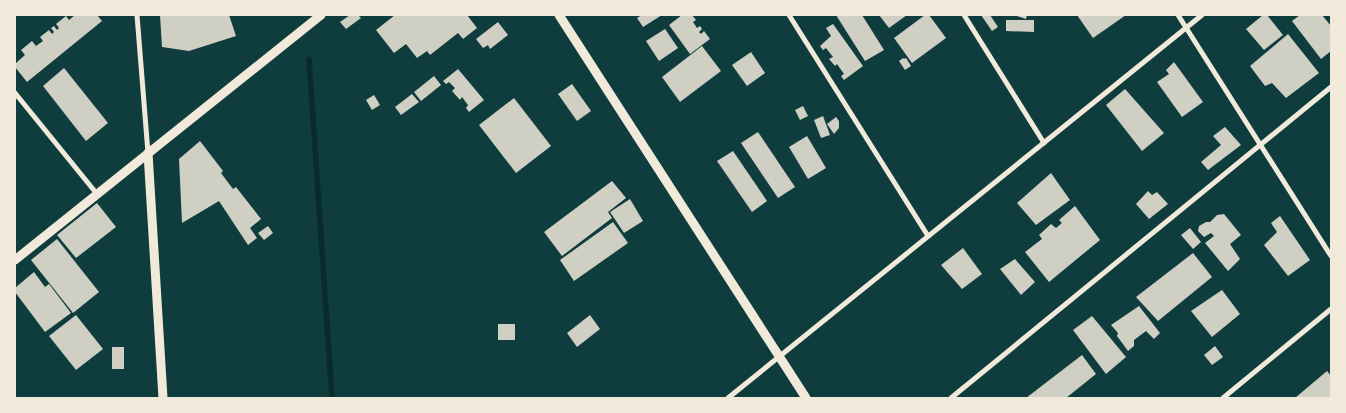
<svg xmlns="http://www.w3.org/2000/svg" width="1346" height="413" font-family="Karla,sans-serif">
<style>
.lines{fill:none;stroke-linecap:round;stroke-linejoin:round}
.stream{stroke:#0a2a2b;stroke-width:5.5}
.building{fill:#cfcfc3}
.minor{stroke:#f1e9da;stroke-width:5}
.tertiary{stroke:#f1e9da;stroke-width:9}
</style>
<rect width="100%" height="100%" fill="#0f3d3e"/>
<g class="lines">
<polyline class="stream" points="309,59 332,398"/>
</g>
<g class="building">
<polygon points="75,15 97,15 102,21 27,82 15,67 15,64 25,55 21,50 32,41 36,46 43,41 40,37 49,30 52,34 54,32 51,28 54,26 57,30 59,28 56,24 66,16 69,20"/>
<polygon points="160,15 229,15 236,36 189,51 162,47"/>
<polygon points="350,15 358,15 361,18 346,29 340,22"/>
<polygon points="395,15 467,15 477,28 463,39 458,33 430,55 427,51 417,58 406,44 394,53 376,30"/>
<polygon points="642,15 662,15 643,27 637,18"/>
<polygon points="682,15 692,15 696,20 693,22 697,28 700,26 702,29 699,32 701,34 704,31 710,39 690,54 669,25"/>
<polygon points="836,15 862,15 884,50 865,61"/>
<polygon points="879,15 907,15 889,28"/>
<polygon points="925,15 929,15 946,38 912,63 894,38"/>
<polygon points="981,15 990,15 998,27 992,31"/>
<polygon points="1014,15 1027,15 1026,19"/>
<polygon points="1077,15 1126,15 1093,38"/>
<polygon points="1263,15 1267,15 1283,35 1264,50 1246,29"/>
<polygon points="1300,15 1322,15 1331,26 1331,51 1321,59 1292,21"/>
<polygon points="1006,20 1034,20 1034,32 1006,31"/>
<polygon points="498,22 508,35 490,49 488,45 483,48 476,39"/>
<polygon points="833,24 863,66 844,80 841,76 844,74 837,64 835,66 829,59 833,57 826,48 823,50 820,46 831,36 826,28"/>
<polygon points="665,29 678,48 659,61 646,41"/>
<polygon points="1288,34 1319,73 1286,98 1272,83 1265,86 1250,66"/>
<polygon points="702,46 721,71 680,102 662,77"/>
<polygon points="751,52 765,73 747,86 732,65"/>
<polygon points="903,58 904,59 906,58 911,66 905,70 899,61"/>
<polygon points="1174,62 1203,102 1182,117 1157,82 1169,74 1166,70"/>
<polygon points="64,68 108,123 86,141 43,86"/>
<polygon points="458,69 484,100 469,112 466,108 468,105 462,97 460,100 452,91 455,88 449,82 446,84 443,81"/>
<polygon points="434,76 441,85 421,101 414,92"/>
<polygon points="572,84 591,111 577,121 558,94"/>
<polygon points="1125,89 1164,133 1142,151 1106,105"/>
<polygon points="412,94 419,102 401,115 395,107"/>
<polygon points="374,95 380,105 372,110 366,100"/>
<polygon points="514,98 551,146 516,173 479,125"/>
<polygon points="803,106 808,116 800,120 795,110"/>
<polygon points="823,116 830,135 821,138 814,120"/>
<polygon points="836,117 839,121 839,128 834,134 827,124"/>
<polygon points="1225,127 1241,145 1208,170 1201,162 1221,145 1213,136"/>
<polygon points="758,132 795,187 778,198 741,143"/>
<polygon points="807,136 826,168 808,179 789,147"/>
<polygon points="200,141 223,171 221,173 233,189 236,187 261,219 250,228 257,238 248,245 219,201 182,223 179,159"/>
<polygon points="733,151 767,201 752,212 717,161"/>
<polygon points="1051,173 1070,200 1036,225 1017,203"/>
<polygon points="612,181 626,198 608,212 612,218 562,256 544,232"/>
<polygon points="1148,191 1152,195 1157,192 1168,204 1149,219 1136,204"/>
<polygon points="630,199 643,221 624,233 610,212"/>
<polygon points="97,203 116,227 76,258 57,235"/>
<polygon points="1075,206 1100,240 1049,282 1025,252 1042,239 1039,235 1051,224 1056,228 1062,223 1059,220"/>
<polygon points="1224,214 1241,235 1230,244 1240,259 1228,271 1205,243 1214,236 1211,233 1204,237 1198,231 1199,226 1206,222 1210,222 1217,215"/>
<polygon points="1280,216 1310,260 1288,276 1264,245 1277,232 1271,223"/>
<polygon points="613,222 628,243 574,281 560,260"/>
<polygon points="268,226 273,233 264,240 258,233"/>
<polygon points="1190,228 1201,242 1193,249 1181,235"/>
<polygon points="57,239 99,292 73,313 31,260"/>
<polygon points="963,248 982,274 962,289 941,265"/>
<polygon points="1193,253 1212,277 1158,321 1136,297"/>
<polygon points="1015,259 1035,282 1021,295 1000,269"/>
<polygon points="34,272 45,287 49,284 71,313 45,332 15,292 15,288"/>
<polygon points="1222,290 1240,314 1212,337 1191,311"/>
<polygon points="1139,306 1160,333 1154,339 1146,331 1134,340 1134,346 1128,351 1117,336 1118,333 1111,325"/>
<polygon points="76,315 103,349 76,370 49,336"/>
<polygon points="590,315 600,329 577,347 567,333"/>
<polygon points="1092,316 1126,357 1106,374 1073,330"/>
<rect x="498" y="324" width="17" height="16"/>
<polygon points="1215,346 1223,357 1212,365 1204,355"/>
<rect x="112" y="347" width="12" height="22"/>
<polygon points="1082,355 1096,374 1066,398 1026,398"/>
<polygon points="1327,371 1331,376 1331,397 1295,398"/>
</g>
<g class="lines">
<g class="minor">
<polyline points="137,15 148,153"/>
<polyline points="789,15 928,236"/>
<polyline points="964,15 1044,143"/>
<polyline points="1178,15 1331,256"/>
<polyline points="15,93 97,194"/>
<polyline points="728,398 1202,15"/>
<polyline points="951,398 1331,87"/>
<polyline points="1223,398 1331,309"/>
</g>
<g class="tertiary">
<polyline points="559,15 806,398"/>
<polyline points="148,153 163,398"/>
<polyline points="15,260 321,15"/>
</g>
</g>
<rect width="1346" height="413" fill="none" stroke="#f1e9da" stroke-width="32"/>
</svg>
